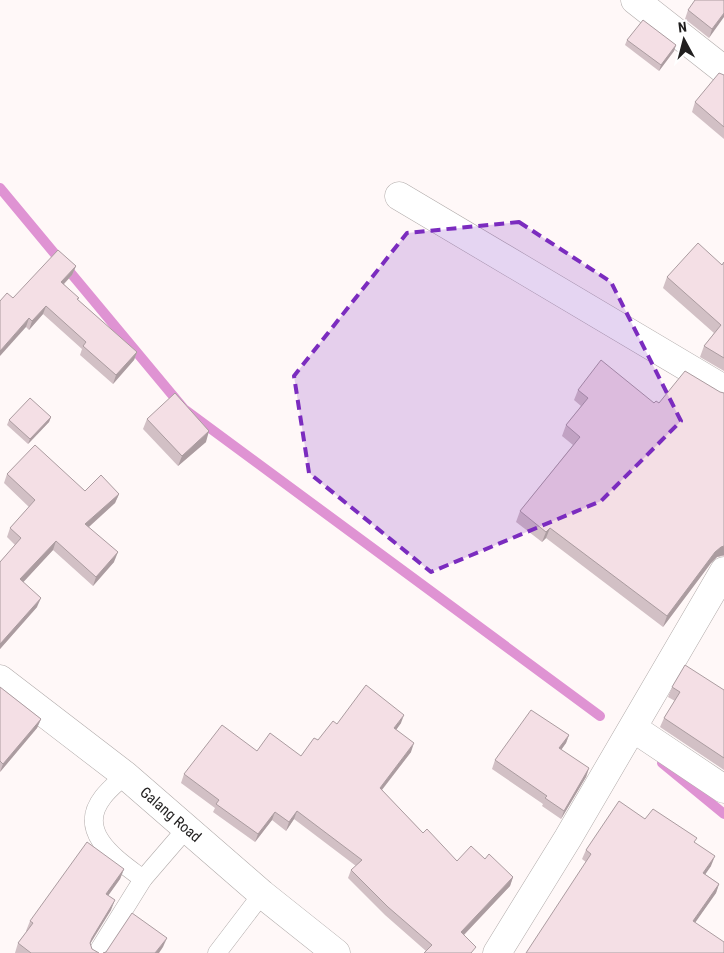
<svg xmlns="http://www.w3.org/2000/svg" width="724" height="953" font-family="'Roboto Condensed',sans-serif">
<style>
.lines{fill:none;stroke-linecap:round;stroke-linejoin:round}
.stream{stroke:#df93d3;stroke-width:10}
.service-casing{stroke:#b1abaa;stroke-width:19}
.minor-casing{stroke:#b1abaa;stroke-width:29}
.tertiary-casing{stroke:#b1abaa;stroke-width:29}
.service{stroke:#fff;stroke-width:18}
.minor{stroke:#fff;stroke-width:28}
.tertiary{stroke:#fff;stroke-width:28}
.wall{fill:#d2c0c5}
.shaded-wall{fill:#ab9ca0}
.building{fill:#f4dfe5;stroke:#ab9ca0}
.marked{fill:#7b2cbf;fill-opacity:0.2;stroke:#7b2cbf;stroke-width:4;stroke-dasharray:10 6;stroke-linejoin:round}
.labels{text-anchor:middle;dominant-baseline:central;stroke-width:4;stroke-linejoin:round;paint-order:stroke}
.street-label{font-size:15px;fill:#211f1f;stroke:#fff}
</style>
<rect width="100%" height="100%" fill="#fff8f8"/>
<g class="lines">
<g class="stream">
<polyline points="0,188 184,409 600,716"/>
<polyline points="662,763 724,814"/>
</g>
<defs>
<g id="service">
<path d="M 125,775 C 118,782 109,789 103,797 C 75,833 118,860 143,879"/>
<polyline points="97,953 143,879 186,829"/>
<polyline points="217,953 262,894"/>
</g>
<g id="minor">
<polyline points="635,0 724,70"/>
<polyline points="399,196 724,389"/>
<polyline points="633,728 724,789"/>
<polyline points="497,953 568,838 724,571"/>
</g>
<g id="tertiary">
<path id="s1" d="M 0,679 L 125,775 L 262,894 L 336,953"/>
</g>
</defs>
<use href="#service" class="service-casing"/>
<use href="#minor" class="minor-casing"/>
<use href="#tertiary" class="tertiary-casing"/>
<use href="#service" class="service"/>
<use href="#minor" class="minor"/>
<use href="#tertiary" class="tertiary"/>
</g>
<g class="wall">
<polygon points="724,0 709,38 685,19 688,10"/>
<polygon points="627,40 676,45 674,51 659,71 625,45"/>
<polygon points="724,75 724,139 692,112 695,102"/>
<polygon points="724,262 724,371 700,357 704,346 714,333 663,288 667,277 722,265"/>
<polygon points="76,266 72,275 64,284 78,300 137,352 134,360 113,384 80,355 82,349 43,314 29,330 26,327 13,298"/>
<polygon points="578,390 659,403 720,392 724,393 724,556 717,557 711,563 663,627 546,538 542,542 516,522 520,511 573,445 562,436 566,425 581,406 574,400"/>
<polygon points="51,417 49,422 28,444 7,425 9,420"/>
<polygon points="147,419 206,442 178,466 143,429"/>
<polygon points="7,474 85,491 119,494 115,503 89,527 114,562 93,586 53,550 23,582 37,607 0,649 0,562 15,545 7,537 10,528 29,507 4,483"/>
<polygon points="0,687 41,719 37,728 0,772"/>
<polygon points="672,687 724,690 724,770 660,727 664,718 675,701 668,697"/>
<polygon points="401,723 396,730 411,752 382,790 423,833 457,861 485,859 513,877 510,886 464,935 426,951 385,915 348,878 351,870 356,866 294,819 286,831 272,820 255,842 213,812 215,808 181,783 184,774 257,751 301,756 318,740"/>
<polygon points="569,735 566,743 561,750 589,768 586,777 561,819 542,806 543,804 492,769 495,760"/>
<polygon points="645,819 695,843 711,866 705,874 719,884 716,893 695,922 586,862 582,859 586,850"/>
<polygon points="124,869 120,879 108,896 111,910 90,944 92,949 99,953 15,953 18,943 27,931 26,931 30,921"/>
</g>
<g class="shaded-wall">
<polygon points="724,13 724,17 709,38 712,29"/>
<polygon points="676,45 674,51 659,71 661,65"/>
<polygon points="76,266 72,275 58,290 61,282"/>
<polygon points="46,306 43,314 29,330 32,321"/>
<polygon points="29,318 26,327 0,356 0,351"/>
<polygon points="137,352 134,360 113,384 116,375"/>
<polygon points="51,417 49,422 28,444 30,439"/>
<polygon points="209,431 206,442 178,466 182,456"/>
<polygon points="119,494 115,503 82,533 85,524"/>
<polygon points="550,528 546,538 542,542 546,532"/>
<polygon points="56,541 53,550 17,589 20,579"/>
<polygon points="724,546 724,555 717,557 711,563 663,627 667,616 715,552 721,547"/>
<polygon points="118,552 114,562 93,586 96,577"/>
<polygon points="41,598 37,607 0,649 0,644"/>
<polygon points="404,715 401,723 391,737 394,728"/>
<polygon points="41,719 37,728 0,772 3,764"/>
<polygon points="569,735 566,743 556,757 559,748"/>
<polygon points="414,743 411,752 377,796 380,788"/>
<polygon points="589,768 586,777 561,819 564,811"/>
<polygon points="297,811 294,819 286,831 289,822"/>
<polygon points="275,812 272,820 255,842 258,834"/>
<polygon points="715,856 711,866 700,882 703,873"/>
<polygon points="124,869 120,879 102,904 106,894"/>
<polygon points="513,877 510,886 458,941 461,932"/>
<polygon points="719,884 716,893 690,930 693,921"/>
<polygon points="115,900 111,910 88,947 92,938"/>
<polygon points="167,938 163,947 159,953 155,953"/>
</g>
<g class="building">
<polygon points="695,0 724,0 724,13 712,29 688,10"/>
<polygon points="643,20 676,45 661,65 627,40"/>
<polygon points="719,73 724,75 724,127 695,102"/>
<polygon points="698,243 722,265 724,262 724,358 704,346 721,325 667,277"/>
<polygon points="58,250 76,266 61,282 79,298 77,299 137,352 116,375 83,346 86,342 46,306 32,321 29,318 0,351 0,301 7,293 13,298"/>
<polygon points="601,360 654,403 656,401 659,403 685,371 720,392 724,393 724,546 721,547 715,552 667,616 550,528 546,532 520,511 580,437 566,425 588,398 578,390"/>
<polygon points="175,393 209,431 182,456 147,419"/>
<polygon points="30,398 51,417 30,439 9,420"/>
<polygon points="35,445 85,491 101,475 119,494 85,524 118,552 96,577 56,541 20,579 41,598 0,644 0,562 21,538 10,528 35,500 7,474"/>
<polygon points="685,665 724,690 724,758 664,718 680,692 672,687"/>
<polygon points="366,685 404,715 394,728 414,743 380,788 423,833 427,829 457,861 471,846 485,859 489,854 513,877 461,932 476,947 471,953 424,953 432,945 388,907 351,870 362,860 297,811 289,822 275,812 258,834 216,804 219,800 184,774 222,725 257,751 270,733 301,756 314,738 318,740 333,721 337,724"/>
<polygon points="0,687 41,719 3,764 0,761"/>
<polygon points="531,710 569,735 559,748 589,768 564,811 545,798 547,796 495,760"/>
<polygon points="619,801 645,819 653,809 697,838 694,842 715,856 703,873 719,884 693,921 724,942 724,953 526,953 591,854 586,850"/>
<polygon points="87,842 124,869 106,894 115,900 92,938 90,943 92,949 99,953 31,953 18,943 33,923 30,921"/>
<polygon points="132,913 167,938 155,953 103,953 106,952"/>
</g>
<path class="marked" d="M 519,222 L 611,282 L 681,421 L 601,501 L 431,572 L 309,473 L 294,376 L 407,233 Z"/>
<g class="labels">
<g class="street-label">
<text stroke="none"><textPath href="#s1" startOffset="218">Galang Road</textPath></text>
</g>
</g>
<g transform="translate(684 40) rotate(353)" stroke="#ffffff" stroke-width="4" paint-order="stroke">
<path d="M0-4L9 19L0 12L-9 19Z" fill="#211f1f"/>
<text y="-8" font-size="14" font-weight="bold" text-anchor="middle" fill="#211f1f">N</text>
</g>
</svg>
